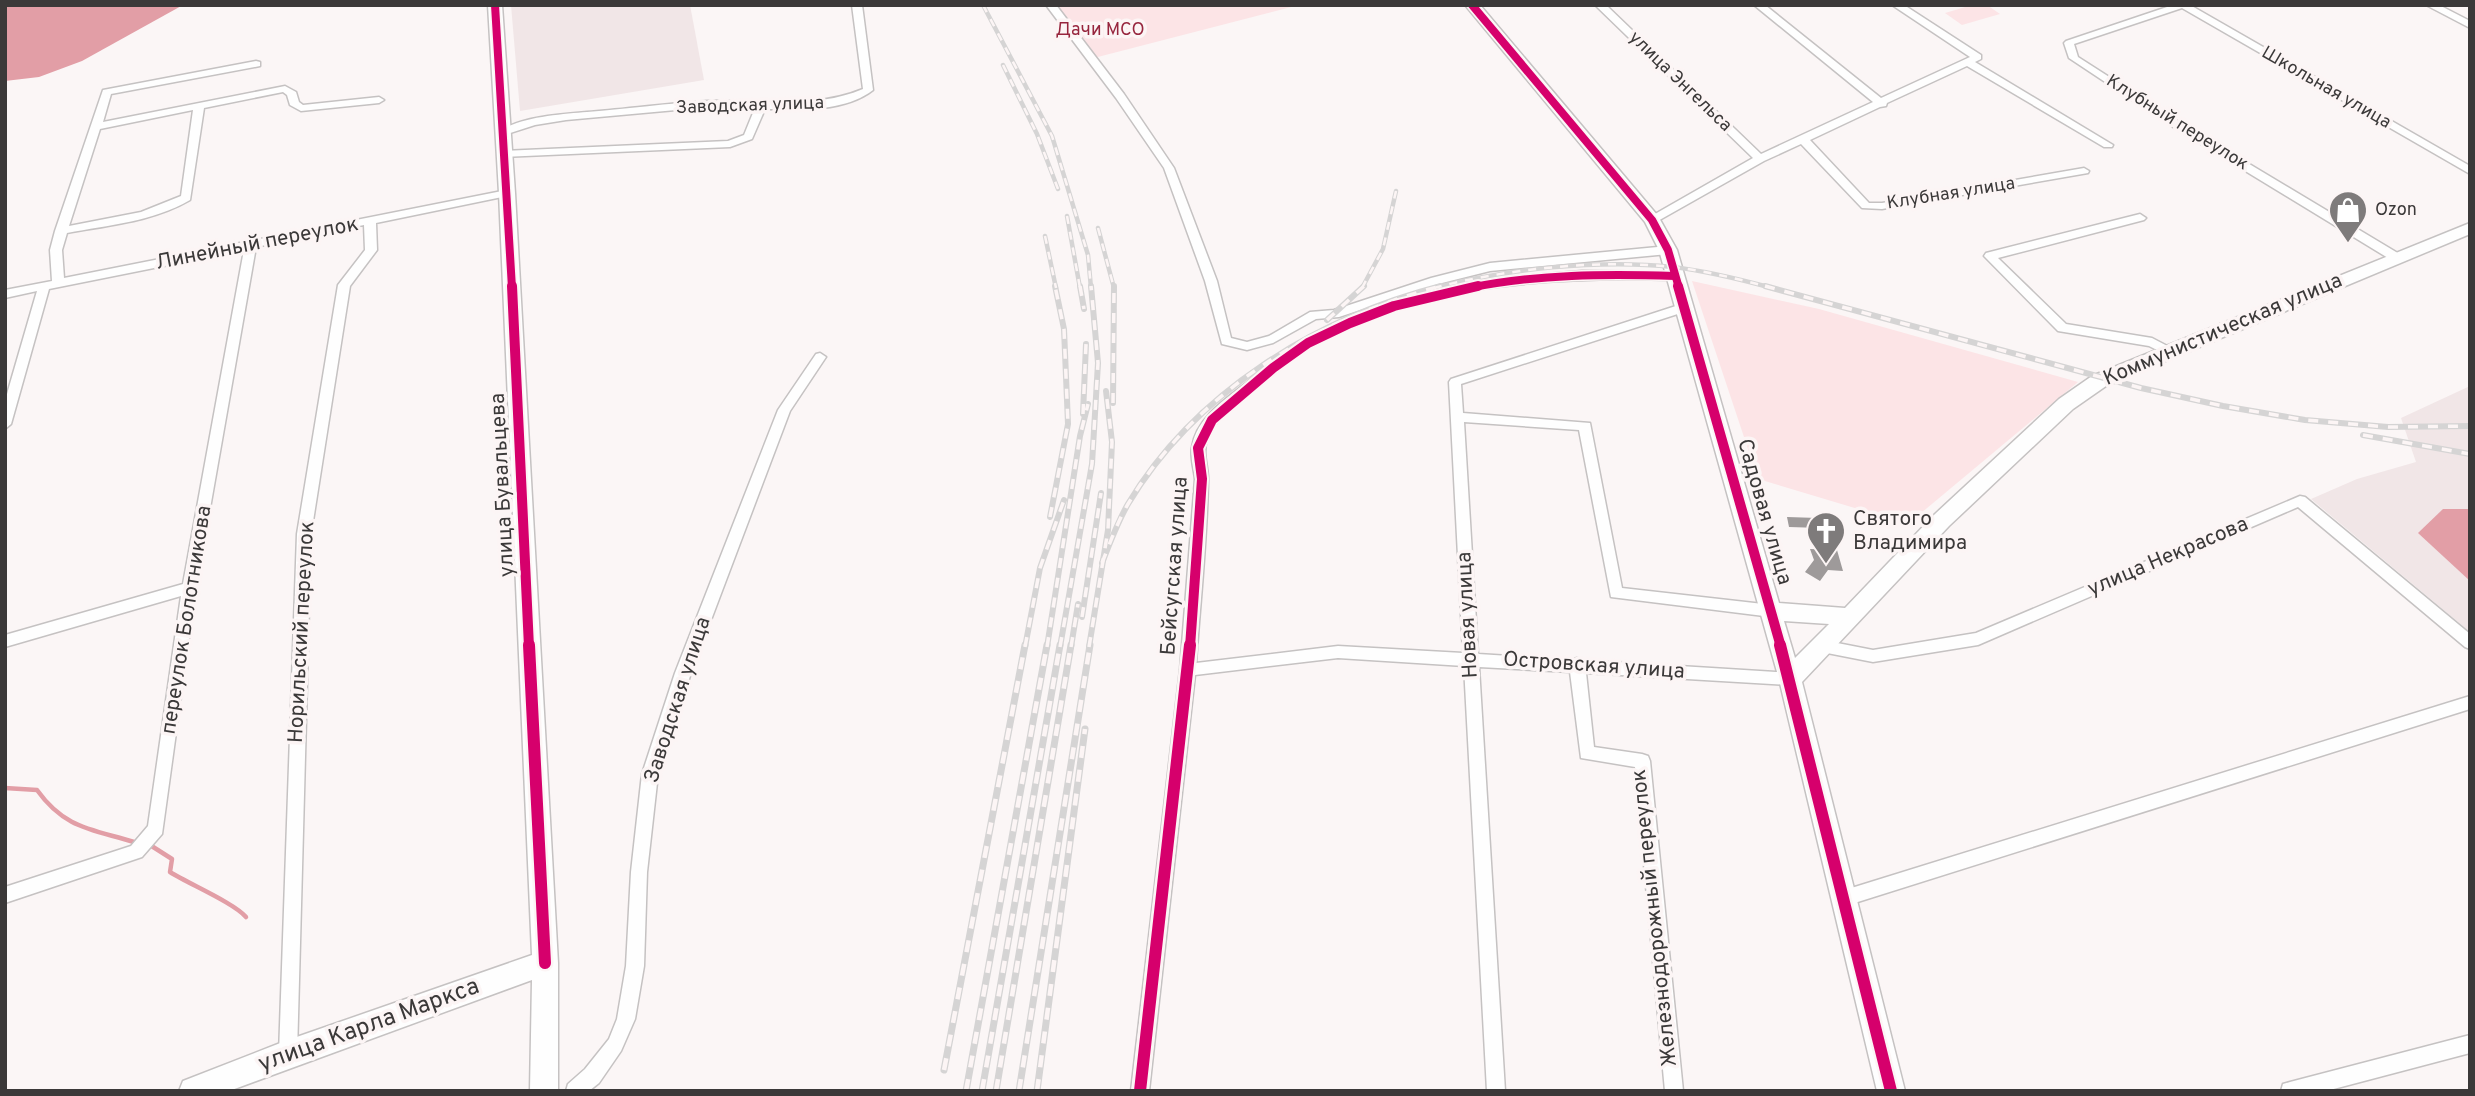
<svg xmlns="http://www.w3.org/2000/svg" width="2475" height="1096" font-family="Overpass,sans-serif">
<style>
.built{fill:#f1e6e7}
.green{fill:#fce4e6}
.water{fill:#e29ea6}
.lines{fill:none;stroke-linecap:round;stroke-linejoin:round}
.stream{stroke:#e29ea6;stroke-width:4.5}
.building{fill:#9e9a9a}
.street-casing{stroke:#c5c2c2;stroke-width:3}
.secondary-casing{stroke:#c5c2c2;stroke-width:3}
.street{fill:#fefefe;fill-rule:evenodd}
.secondary{fill:#fefefe;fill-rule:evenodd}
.rail-far2-casing{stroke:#d5d4d4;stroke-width:4.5}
.rail-far1-casing{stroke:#d5d4d4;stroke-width:6}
.rail-casing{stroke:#d5d4d4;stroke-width:7}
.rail-far2{stroke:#fcf5f5;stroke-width:2.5;stroke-dasharray:8;stroke-linecap:butt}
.rail-far1{stroke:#fcf5f5;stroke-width:3.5;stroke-dasharray:10;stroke-linecap:butt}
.rail{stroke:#fcf5f5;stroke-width:4.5;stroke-dasharray:12;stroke-linecap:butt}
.cycleway-far2-casing{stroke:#fcf5f5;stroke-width:11}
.cycleway-far1-casing{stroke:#fcf5f5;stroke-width:14}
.cycleway-casing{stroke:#fcf5f5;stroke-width:17}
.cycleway-far2{stroke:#d6006c;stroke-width:8}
.cycleway-far1{stroke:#d6006c;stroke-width:10}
.cycleway{stroke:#d6006c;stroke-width:12}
.labels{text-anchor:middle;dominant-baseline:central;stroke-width:7;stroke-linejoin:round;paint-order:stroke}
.far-park-label{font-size:18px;fill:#97263e;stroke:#fcf5f5}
.far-street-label{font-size:18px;fill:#3b3939;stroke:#fcf5f5}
.far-poi-label{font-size:18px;fill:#3b3939;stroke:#fcf5f5;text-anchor:start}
.street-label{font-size:21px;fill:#3b3939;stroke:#fcf5f5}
.poi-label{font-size:21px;fill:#3b3939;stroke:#fcf5f5;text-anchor:start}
.near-street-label{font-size:24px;fill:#3b3939;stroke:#fcf5f5}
</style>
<rect width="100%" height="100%" fill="#fbf6f6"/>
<g class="built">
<polygon points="511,5 690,5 704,80 520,111"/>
<polygon points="2470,386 2470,632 2311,499 2357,479 2416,462 2401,418"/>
</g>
<g class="green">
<polygon points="1046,5 1299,5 1090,59"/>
<polygon points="1972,5 1987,5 2000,14 1962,25 1945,13"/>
<polygon points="1692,281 1819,309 2078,382 1908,524 1758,479"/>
</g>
<g class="water">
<polygon points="5,5 183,5 82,61 39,77 5,81"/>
<polygon points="2443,509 2470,509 2470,581 2418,533"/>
</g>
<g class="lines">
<g class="stream">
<path d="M 5,788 L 37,790 C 65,829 92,829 134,842"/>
<path d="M 150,845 L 172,859 L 170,872 C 189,884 234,903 246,917"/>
</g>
</g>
<g class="building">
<polygon points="1787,517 1818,518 1821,528 1789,527"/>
<polygon points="1810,549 1837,550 1843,571 1828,570 1820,581 1805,572 1814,560"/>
</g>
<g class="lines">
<defs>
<g id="street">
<path d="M 852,5 L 862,5 L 873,90 C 845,112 798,110 765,109 L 752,139 L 730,147 L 505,157 L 500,154 L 505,151 L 728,141 L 744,135 L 755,108 L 698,108 L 566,120 L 535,125 L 504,135 L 499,132 C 518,117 562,114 587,112 C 627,109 668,103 709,101 C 762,99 813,110 863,89 Z"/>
<polygon points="1046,5 1056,5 1124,94 1174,168 1217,281 1231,338 1247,342 1269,336 1310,312 1334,310 1431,278 1490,263 1668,246 1674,250 1668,254 1490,271 1438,284 1339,317 1316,319 1273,343 1247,350 1222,344 1205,281 1164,168 1116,98"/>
<polygon points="1595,5 1606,5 1761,154 1873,102 1754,5 1765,5 1881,98 1970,57 1892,5 1904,5 1981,55 1981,59 1975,62 2113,145 2112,147 2104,147 1967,66 1887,103 1886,106 1880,107 1810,140 1869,203 1882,203 2084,168 2089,171 2088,173 1882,209 1862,208 1801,144 1764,161 1656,222 1648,222 1648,218 1753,158"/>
<polygon points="2173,5 2190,5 2470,166 2470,174 2182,8 2074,44 2078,57 2181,123 2401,255 2401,261 2393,261 2173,127 2069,58 2064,43 2066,41"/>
<polygon points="2426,5 2439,5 2470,21 2470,28"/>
<path d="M 256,61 L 260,62 L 260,66 L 111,94 L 103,122 L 285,86 L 296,92 L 299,102 L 303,105 L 379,97 L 384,100 L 379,103 L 301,111 L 290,105 L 287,95 L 283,92 L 204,108 L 190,200 C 152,222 109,225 67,233 L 62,250 L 64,278 L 507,190 L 513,193 L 507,196 L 376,223 L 377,250 L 350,286 L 311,534 L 297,1054 L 294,1060 L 288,1063 L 282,1060 L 279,1054 L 297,534 L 338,285 L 365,250 L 364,225 L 256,247 L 196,588 L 162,834 L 142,857 L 5,903 L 5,887 L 131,846 L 148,826 L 181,596 L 5,647 L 5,635 L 183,584 L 244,250 L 49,289 L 11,424 L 5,429 L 5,401 L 37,291 L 5,298 L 5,290 L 52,281 L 50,250 L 55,231 L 103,90 ZM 193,110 L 181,196 L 141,212 L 69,226 L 100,129 Z"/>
<polygon points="2140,214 2146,218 2144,220 1998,258 2066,324 2152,338 2175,350 2177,353 2171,357 2149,346 2058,331 1984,256 1986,253"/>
<path d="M 1582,271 L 1675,272 L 1681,276 L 1675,280 C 1552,276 1411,284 1304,351 C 1287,362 1273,375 1258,387 C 1240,402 1214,417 1207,440 C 1202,455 1209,468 1208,482 C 1207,542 1200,603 1196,663 L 1338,646 L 1463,653 L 1449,382 L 1451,379 L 1682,304 L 1690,304 L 1692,307 L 1690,310 L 1461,384 L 1463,413 L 1590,423 L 1622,588 L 1772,605 L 1777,607 L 1779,611 L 1777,615 L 1772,617 L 1611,597 L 1579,430 L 1464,422 L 1478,654 L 1572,660 L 1577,658 L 1583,660 L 1790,673 L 1795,675 L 1798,679 L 1795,683 L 1790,685 L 1586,673 L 1594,747 L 1642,754 L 1648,756 L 1650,761 L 1683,1091 L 1665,1091 L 1635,767 L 1581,758 L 1570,672 L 1479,667 L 1505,1091 L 1487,1091 L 1464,666 L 1338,658 L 1195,675 L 1149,1091 L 1131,1091 L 1180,670 L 1195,479 C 1194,469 1190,458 1192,447 C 1196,419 1224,400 1245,384 C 1262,370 1278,356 1296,345 C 1380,292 1485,278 1582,271 Z"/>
<polygon points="820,353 826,357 790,411 691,673 670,737 658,774 647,872 644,966 635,1019 621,1051 599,1083 589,1091 566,1091 568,1084 585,1069 609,1039 617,1019 626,966 631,872 642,774 675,673 778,410 816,354"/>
<polygon points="2300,496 2305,497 2470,634 2470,649 2465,647 2298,507 1978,645 1873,662 1822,652 1817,650 1815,646 1817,642 1822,640 1873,650 1976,633"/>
<polygon points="2470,696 2470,709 1845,906 1839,904 1837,898 1839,892 1845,890"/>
<polygon points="2470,1035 2470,1053 2326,1091 2281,1091 2283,1084 2290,1082"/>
</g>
<g id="secondary">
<polygon points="488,5 502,5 515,193 558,963 558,1091 530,1091 532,980 229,1091 179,1091 183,1081 288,1040 532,955 499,193"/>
<path d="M 1465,5 L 1480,5 L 1658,216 L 1677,250 L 1779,603 L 1845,608 L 1935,514 L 2059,399 L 2092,376 L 2470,223 L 2470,234 L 2106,386 L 2073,409 L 1949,526 L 1802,682 L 1905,1091 L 1877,1091 L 1779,679 L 1659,250 L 1645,222 ZM 1784,621 L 1829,624 L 1795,658 Z"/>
</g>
</defs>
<use href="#street" class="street-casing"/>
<use href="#secondary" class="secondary-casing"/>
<use href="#street" class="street"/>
<use href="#secondary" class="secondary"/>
<defs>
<g id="rail-far2">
<polyline points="983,5 1052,136 1088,255 1091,288"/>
<polyline points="1003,65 1037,134 1058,189"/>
<polyline points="1067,216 1080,288"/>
<polyline points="1098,228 1114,288"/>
<polyline points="1045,236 1056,288"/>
<polyline points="1362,288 1383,249 1396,191"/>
<path d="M 1434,288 C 1505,269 1599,259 1673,267 C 1706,271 1739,279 1772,288"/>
</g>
<g id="rail-far1">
<polyline points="1080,286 1084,309"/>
<polyline points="1765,286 2141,388 2223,406 2305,420 2388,427 2470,426"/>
<polyline points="1327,320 1364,286"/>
<polyline points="1113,403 1114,286"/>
<polyline points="1083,414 1086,344"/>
<polyline points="2363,435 2470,454"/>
<polyline points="1050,517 1068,424 1064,329 1055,286"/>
<path d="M 1102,563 C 1110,543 1117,523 1128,504 C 1195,392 1317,318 1441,286"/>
<polyline points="1082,617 1101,493"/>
<polyline points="1025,647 1040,568 1064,500"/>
<polyline points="1047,647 1080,436 1088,404"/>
<polyline points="1060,647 1092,464 1098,363 1091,286"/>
<polyline points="1071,647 1078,604"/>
<polyline points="1089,647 1108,530 1112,442 1106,391"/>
</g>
<g id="rail">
<polyline points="944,1070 1025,645"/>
<polyline points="966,1091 1047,645"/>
<polyline points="982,1091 1060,645"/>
<polyline points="996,1091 1071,645"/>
<polyline points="1019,1091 1090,645"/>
<polyline points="1037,1091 1085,729"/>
</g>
</defs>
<use href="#rail-far2" class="rail-far2-casing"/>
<use href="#rail-far1" class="rail-far1-casing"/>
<use href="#rail" class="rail-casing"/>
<use href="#rail-far2" class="rail-far2"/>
<use href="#rail-far1" class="rail-far1"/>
<use href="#rail" class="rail"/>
<defs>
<g id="cycleway-far2">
<polyline points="495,5 512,288"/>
<polyline points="1472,5 1652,220 1668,250 1679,288"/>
<path d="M 1469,288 C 1537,274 1606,274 1675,276"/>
</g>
<g id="cycleway-far1">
<polyline points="512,286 529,647"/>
<polyline points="1678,286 1781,647"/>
<polyline points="1190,647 1202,479 1198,448 1212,420 1273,368 1308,343 1350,323 1394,306 1478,286"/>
</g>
<g id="cycleway">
<polyline points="529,645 545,963"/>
<polyline points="1780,645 1891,1091"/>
<polyline points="1140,1091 1190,645"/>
</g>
</defs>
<use href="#cycleway-far2" class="cycleway-far2-casing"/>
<use href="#cycleway-far1" class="cycleway-far1-casing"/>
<use href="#cycleway" class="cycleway-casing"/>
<use href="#cycleway-far2" class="cycleway-far2"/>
<use href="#cycleway-far1" class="cycleway-far1"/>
<use href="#cycleway" class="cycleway"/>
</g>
<defs>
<symbol id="shop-pin" viewBox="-11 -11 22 30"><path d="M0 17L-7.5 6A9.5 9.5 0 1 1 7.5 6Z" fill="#7e7b7b" stroke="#fcf5f5"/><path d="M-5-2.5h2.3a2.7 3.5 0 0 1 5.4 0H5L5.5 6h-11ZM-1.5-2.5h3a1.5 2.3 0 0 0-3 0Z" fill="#fff"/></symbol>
<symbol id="church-pin" viewBox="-11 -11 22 30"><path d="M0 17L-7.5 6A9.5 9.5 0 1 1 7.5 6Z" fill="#7e7b7b" stroke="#fcf5f5"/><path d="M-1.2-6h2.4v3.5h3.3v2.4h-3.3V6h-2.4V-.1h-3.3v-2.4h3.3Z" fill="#fff"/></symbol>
</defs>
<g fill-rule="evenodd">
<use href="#shop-pin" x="2326" y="188" width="44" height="60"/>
<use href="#church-pin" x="1804" y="509" width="44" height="60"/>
</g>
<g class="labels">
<g class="far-park-label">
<text x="1100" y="30">Дачи МСО</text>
</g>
<g class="far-street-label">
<text transform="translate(1680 82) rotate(44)">улица Энгельса</text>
<text transform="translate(2326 88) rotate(30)">Школьная улица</text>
<text transform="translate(750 106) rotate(-2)">Заводская улица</text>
<text transform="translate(2177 123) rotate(32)">Клубный переулок</text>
<text transform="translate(1951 194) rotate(-9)">Клубная улица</text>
</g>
<g class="far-poi-label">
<text x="2375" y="210">Ozon</text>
</g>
<g class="street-label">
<text transform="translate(257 244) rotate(-11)">Линейный переулок</text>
<text transform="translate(2223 330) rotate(-23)">Коммунистическая улица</text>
<text transform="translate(503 485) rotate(-93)">улица Бувальцева</text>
<text transform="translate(1764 512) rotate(74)">Садовая улица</text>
<text transform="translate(2168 557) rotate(-23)">улица Некрасова</text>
<text transform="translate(1175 566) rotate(-86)">Бейсугская улица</text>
<text transform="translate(1468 615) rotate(-93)">Новая улица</text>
<text transform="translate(187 620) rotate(-81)">переулок Болотникова</text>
<text transform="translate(302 632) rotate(-87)">Норильский переулок</text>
<text transform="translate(1594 666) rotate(4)">Островская улица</text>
<text transform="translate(678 700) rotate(-72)">Заводская улица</text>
<text transform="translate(1655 918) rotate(-96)">Железнодорожный переулок</text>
</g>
<g class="poi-label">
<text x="1853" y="519">Святого<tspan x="1853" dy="24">Владимира</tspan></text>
</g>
<g class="near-street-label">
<text transform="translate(369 1026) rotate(-20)">улица Карла Маркса</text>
</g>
</g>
<rect width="2475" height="1096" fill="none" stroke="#3b3939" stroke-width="14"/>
</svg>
